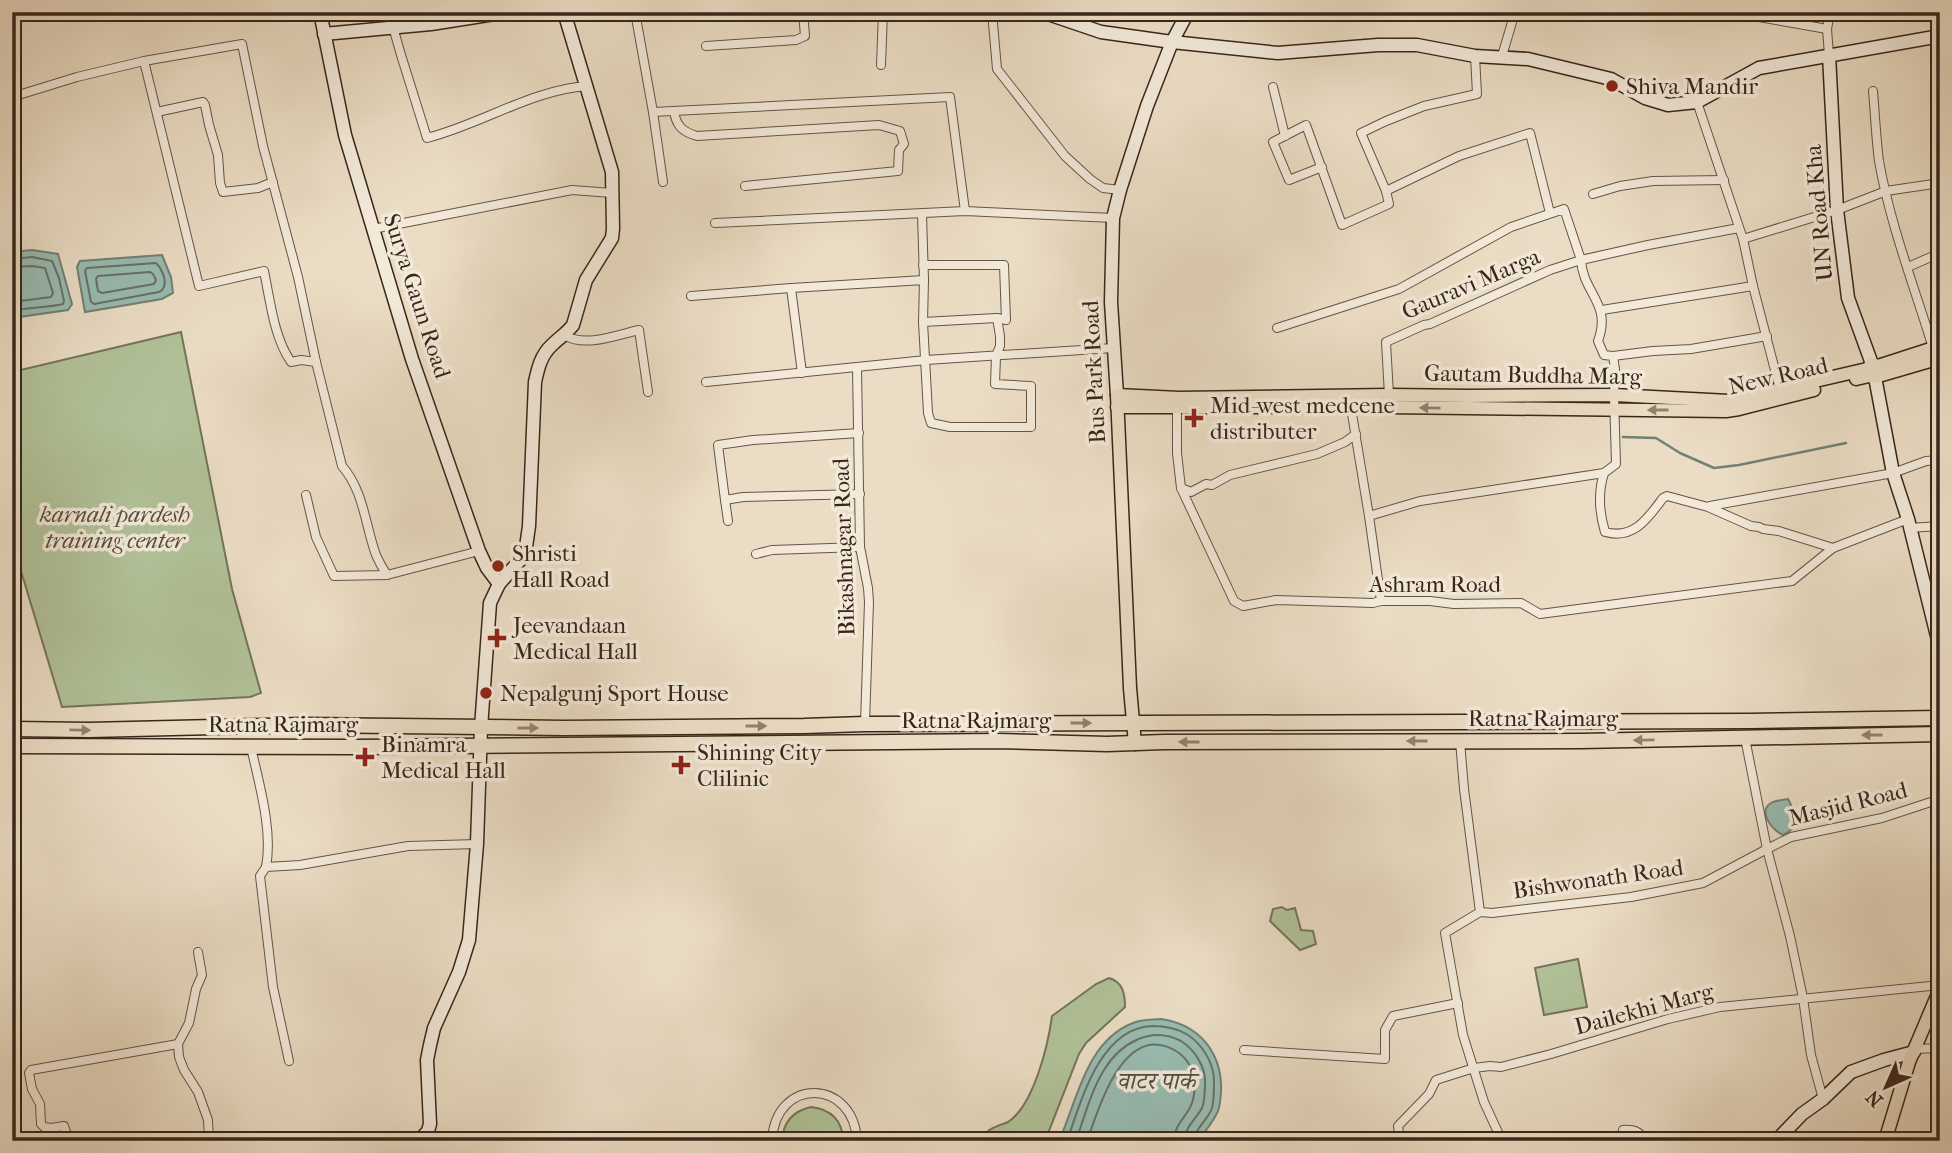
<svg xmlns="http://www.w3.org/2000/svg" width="1952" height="1153" font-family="'IM FELL French Canon','Noto Serif Devanagari',serif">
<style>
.green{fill:#b1c299;stroke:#75745a;stroke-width:2}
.water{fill:#98bcb2;stroke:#728075;stroke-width:2}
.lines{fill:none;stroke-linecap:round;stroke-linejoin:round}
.shore{stroke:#687166;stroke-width:2}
.stream{stroke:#728075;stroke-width:2.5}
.street-casing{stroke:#665445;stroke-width:10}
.secondary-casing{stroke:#39261a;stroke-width:15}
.primary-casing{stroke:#39261a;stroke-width:15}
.highway-casing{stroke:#39261a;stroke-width:17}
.street{stroke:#f2e9d9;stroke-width:8}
.secondary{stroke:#f2e9d9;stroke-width:12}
.primary{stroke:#ebddc5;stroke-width:12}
.highway{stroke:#ebddc5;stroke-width:14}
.oneway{fill:#928270}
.poi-dot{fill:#8f2418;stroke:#f2e9d9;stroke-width:2.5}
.labels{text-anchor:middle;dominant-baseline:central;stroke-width:7;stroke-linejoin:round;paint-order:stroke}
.poi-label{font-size:23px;fill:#39261a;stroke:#f2e9d9;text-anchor:start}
.street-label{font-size:23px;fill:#39261a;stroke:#f2e9d9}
.park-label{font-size:23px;font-style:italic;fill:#574d3a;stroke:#f2e9d9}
.water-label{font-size:24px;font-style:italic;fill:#514c40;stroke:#f2e9d9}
</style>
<rect width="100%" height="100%" fill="#ebddc5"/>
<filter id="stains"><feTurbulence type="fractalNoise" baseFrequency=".00286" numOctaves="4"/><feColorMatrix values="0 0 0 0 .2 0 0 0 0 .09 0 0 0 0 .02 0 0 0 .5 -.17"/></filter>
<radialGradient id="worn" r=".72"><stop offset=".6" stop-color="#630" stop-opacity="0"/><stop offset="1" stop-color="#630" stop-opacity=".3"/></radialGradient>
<g class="green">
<polygon points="181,332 232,589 261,693 250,697 62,707 12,541 12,372"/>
<polygon points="1282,907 1287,910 1295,908 1301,930 1313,931 1316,944 1300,950 1270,921 1273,909"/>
<polygon points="1578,959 1587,1007 1544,1015 1535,968"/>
<path d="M 1109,978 C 1123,982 1125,994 1125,1007 L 1086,1043 L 1079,1054 L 1045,1141 L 952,1141 C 961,1140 971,1141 979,1137 C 984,1135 988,1130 993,1128 C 998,1125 1004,1124 1008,1122 C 1034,1105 1048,1045 1052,1016 L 1096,984 Z"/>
<path d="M 811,1107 C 831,1109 843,1121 843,1141 L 782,1141 C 783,1122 793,1111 811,1107 Z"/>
</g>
<g class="water">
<polygon points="32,250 58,254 72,304 68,310 12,318 12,252"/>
<polygon points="162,255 171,277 173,293 162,299 85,312 77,267 80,261"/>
<path d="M 1788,799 C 1796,814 1801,827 1783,835 C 1773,831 1757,812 1771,803 C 1776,800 1783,800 1788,799 Z"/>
<path d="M 1161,1019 C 1207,1026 1228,1063 1219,1108 C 1216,1119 1205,1131 1198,1141 L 1059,1141 C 1077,1101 1086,1041 1133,1023 C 1142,1019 1152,1020 1161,1019 Z"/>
</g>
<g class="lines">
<g class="shore">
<path d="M 12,259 L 32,257 L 52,261 L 59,278 L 64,301 L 63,304 C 46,308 29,307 12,311"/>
<path d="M 156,263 C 163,270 170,287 159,292 L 94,304 L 91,302 L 85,271 L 87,268 Z"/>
<polyline points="12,267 32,266 45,268 53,293 51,297 12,302"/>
<polygon points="150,272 153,274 156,280 154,284 102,293 98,291 96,279 98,276"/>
<path d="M 1067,1141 C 1081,1101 1100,1028 1152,1026 C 1165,1026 1177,1028 1188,1035 C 1203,1045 1214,1064 1214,1081 C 1214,1089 1214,1101 1212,1108 C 1208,1120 1195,1128 1193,1141"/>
<path d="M 1076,1141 C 1084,1118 1091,1091 1104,1070 C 1120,1044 1150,1025 1181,1041 C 1194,1049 1205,1066 1205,1081 C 1205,1089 1205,1101 1202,1108 C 1196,1119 1185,1127 1184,1141"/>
<path d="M 1087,1141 C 1099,1108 1124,1020 1176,1051 C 1186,1057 1194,1069 1195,1081 C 1195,1087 1194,1097 1192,1103 C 1187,1117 1174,1124 1174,1141"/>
</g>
<polyline class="stream" points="1623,437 1656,438 1680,453 1714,468 1739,465 1846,443"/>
<defs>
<g id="street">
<polyline points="420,12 423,25"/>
<polyline points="635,12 653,112 663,182"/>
<polyline points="992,12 997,69 1065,156 1090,179 1103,188 1120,190"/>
<polyline points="1722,12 1725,15 1759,17 1827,29"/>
<path d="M 393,27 L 401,55 L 427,138 C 482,124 531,90 587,86"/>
<polyline points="706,46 796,40 805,36 803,12"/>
<polyline points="1829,55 1827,29 1830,12"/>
<polyline points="1502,56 1513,19 1513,12"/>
<path d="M 144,61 L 199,286 L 264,271 C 270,300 274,338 291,362 L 301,360 L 316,362"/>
<polyline points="881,65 883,12"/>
<polyline points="1273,87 1285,136"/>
<path d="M 1873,91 C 1875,114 1876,138 1879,161 C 1890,224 1914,286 1933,348"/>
<path d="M 12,97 L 77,77 L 144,61 L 242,44 L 263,146 L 298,277 L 316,362 L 342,466 C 364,491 365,525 376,555 C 379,562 383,569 387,575"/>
<polyline points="1697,102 1743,239 1753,286 1781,393"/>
<path d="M 674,111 C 676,126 683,132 697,136 L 879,125 L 900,131 L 904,144 L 899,150 L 898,171 L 745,186"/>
<polyline points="157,112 203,102 205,105 209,125 218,155 220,183 223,192 258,188 273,182"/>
<polyline points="653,112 950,97 965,211"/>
<polyline points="1322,167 1289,180 1273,142 1306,125 1342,225 1389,204 1386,191 1459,156 1530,133 1550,213"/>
<polyline points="1386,191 1361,133 1386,121 1424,106 1477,94 1475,56"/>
<polyline points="1593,194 1620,186 1653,181 1724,180"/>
<polyline points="922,214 924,280"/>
<polyline points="715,223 965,211 1113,218"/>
<polyline points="373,229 572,190 612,193"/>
<polyline points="1743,239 1837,210 1886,191 1940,183"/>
<polyline points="1908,267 1940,253"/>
<polyline points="691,296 791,288"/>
<polyline points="1602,310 1753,286"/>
<polyline points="923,322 997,318"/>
<path d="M 1277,328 L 1399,289 L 1511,227 L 1564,209 L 1581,260 C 1583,294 1612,303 1598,341 L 1604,355 L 1613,356 L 1615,369 L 1614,395 L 1616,464 L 1604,473 L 1420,501 L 1369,516 L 1351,408"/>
<path d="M 564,335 C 585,348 617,335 639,330 L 648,392"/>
<polyline points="1613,356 1653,351 1691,349 1767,336"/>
<polyline points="857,368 860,547 868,588 869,602 865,724"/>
<polyline points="802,373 791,288 924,280 923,322 928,413 931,423 950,427 1031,427 1031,386 995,384 996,356 1000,346 1000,336 997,318 1006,320 1004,265 923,265"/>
<polyline points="706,382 926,360 1113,348"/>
<polyline points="1389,395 1386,342 1424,325 1430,324 1550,270 1581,260 1648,245 1739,228"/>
<polyline points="1177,406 1177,453 1181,488 1234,601 1243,606 1276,600 1373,603 1381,601 1430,601 1454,604 1521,603 1540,614 1792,581 1833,548 1908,519"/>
<polyline points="859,433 753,440 718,445 725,500 743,497 860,494"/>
<path d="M 1604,473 C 1598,492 1599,512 1605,532 C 1634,540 1648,518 1663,498 L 1667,496 L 1708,507 L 1751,526 L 1759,527 L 1763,529 L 1779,531 L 1833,548"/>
<polyline points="1181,488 1191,492 1206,484 1212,485 1230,475 1317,454 1345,442 1356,434"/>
<polyline points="306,495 316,537 334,576 387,575 479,551"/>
<polyline points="725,500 728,521"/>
<polyline points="1710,506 1893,473 1926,461 1940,460"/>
<polyline points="1369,516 1381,601"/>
<polyline points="1909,528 1940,526"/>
<polyline points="756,554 772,550 860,547"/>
<polyline points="1460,741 1464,789 1480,912 1445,933 1463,1035 1484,1102 1502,1141"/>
<path d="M 251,747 C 259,784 273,830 266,867"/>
<polyline points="1480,912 1492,913 1631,897 1703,883 1767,849 1745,738"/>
<polyline points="198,952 202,975 196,989 189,1023 178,1044 179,1057 184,1070 198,1092 208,1120 209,1141"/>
<polyline points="1915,1049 1940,1048"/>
<polyline points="1244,1050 1385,1059 1385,1030 1393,1016 1458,1003"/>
<polyline points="289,1061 273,987 260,876 266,867 300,865 408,846 477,844"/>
<polyline points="1823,1099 1811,1055 1803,998 1790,936 1767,849 1791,837 1882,818 1940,799"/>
<path d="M 1623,1130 C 1634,1129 1639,1131 1646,1141"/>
<polyline points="69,1141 64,1126 51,1128 44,1127 41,1124 40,1104 32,1089 29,1073 31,1070 178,1044"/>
<path d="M 772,1141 C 775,1076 854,1078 857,1141"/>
<polyline points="1400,1141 1398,1126 1429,1094 1436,1080 1474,1068 1490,1066 1501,1067 1551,1054 1668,1019 1720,1007 1940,985"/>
</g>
<g id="secondary">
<polyline points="320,12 345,135 412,359 479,551 487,568 499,584"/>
<polyline points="1042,12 1101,32 1172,42 1278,53 1378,45 1417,45 1475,56 1528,59 1611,79 1645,98 1668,105 1697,102 1759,68 1940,36"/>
<polyline points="324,34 431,24 507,12"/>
<polyline points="1829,55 1837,210 1848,298 1872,364"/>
<polyline points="1875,377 1893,473 1908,519 1940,648"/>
<polyline points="1117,395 1111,302 1113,218 1120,190 1147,106 1172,42 1188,12"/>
<path d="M 419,1141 L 428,1131 L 430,1124 L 427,1060 L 430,1045 L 434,1028 L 459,972 L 469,940 L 477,844 L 481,728 L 490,603 L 499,584 L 521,559 L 526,547 L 529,526 L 535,382 C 538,368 541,355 552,345 C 559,338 567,333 573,325 L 586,280 L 612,238 L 613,229 L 612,172 L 564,12"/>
<polyline points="1776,1141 1802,1114 1823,1099 1851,1072 1884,1060 1914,1052"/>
</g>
<g id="primary">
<polyline points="1856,379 1869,376 1875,377 1940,358"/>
<polyline points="1117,407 1388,407 1726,411 1739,409 1814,390"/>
<polyline points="1135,744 1130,688 1117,395 1179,398 1389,395 1469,396 1614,395 1729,401 1867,369 1872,364 1878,366 1940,346"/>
<polyline points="1885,1141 1909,1062 1940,989"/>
</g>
<g id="highway">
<polyline points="12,729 89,730 303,725 565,728 804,726 865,724 1750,721 1940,718"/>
<polyline points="12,746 357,747 998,741 1107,744 1164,742 1581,741 1940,734"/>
</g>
</defs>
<use href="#street" class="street-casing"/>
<use href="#secondary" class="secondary-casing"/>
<use href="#primary" class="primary-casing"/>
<use href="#highway" class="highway-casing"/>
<use href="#street" class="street"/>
<use href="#secondary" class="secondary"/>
<use href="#primary" class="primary"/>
<use href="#highway" class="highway"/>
</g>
<defs><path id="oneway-solid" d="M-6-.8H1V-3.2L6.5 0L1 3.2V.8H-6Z" transform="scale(1.75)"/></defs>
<g class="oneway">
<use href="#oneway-solid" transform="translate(1430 408) rotate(-179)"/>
<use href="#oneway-solid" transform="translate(1658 410) rotate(-180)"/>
<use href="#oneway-solid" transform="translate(1081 723)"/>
<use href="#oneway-solid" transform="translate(756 726)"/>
<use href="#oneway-solid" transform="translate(528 728)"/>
<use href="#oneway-solid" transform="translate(80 730) rotate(1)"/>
<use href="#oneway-solid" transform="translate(1872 735) rotate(180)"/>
<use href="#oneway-solid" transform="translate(1644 740) rotate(179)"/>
<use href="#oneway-solid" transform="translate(1417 741) rotate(180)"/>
<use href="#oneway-solid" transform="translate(1189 742) rotate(180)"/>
</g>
<g class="poi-dot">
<circle cx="1612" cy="86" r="7"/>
<path d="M1190.5 407.5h7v7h7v7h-7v7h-7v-7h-7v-7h7z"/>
<circle cx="498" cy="566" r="7"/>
<path d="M493.5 627.5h7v7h7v7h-7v7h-7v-7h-7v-7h7z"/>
<circle cx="486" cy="693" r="7"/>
<path d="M361.5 746.5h7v7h7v7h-7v7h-7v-7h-7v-7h7z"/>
<path d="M677.5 754.5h7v7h7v7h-7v7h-7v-7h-7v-7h7z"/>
</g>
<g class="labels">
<g class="poi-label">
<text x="1626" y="86">Shiva Mandir</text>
<text x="1210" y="405">Mid-west medcene<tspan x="1210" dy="26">distributer</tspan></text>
<text x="512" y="553">Shristi<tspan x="512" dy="26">Hall Road</tspan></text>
<text x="513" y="625">Jeevandaan<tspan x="513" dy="26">Medical Hall</tspan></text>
<text x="500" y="693">Nepalgunj Sport House</text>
<text x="381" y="744">Binamra<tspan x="381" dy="26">Medical Hall</tspan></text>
<text x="697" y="752">Shining City<tspan x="697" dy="26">Clilinic</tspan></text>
</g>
<g class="street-label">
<text transform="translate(1819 213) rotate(-95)">UN Road Kha</text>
<text transform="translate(1471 284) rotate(-23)">Gauravi Marga</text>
<text transform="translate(417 296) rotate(72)">Surya Gaun Road</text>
<text transform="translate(1094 372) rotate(-93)">Bus Park Road</text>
<text transform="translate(1533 375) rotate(1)">Gautam Buddha Marg</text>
<text transform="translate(1778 376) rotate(-13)">New Road</text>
<text transform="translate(844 547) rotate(-92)">Bikashnagar Road</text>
<text x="1435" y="584">Ashram Road</text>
<text x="1543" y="718">Ratna Rajmarg</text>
<text x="976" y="720">Ratna Rajmarg</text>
<text x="283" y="724">Ratna Rajmarg</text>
<text transform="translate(1848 804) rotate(-14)">Masjid Road</text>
<text transform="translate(1598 879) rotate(-8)">Bishwonath Road</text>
<text transform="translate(1644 1009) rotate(-15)">Dailekhi Marg</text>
</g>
<g class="park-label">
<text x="115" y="514">karnali pardesh<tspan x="115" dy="26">training center</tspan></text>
</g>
<g class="water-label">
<text x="1156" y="1081">वाटर पार्क</text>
</g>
</g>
<rect width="1952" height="1153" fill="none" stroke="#ebddc5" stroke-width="42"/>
<rect x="14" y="14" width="1924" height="1125" fill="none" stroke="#39261a" stroke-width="3.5"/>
<rect x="21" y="21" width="1910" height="1111" fill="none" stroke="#39261a" stroke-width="2"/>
<g transform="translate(1886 1087) rotate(225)" stroke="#f2e9d9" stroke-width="5" paint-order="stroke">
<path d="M0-5L12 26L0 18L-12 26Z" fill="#39261a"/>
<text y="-10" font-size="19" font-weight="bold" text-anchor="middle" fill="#39261a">N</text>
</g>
<rect width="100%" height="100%" filter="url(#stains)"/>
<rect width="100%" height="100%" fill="url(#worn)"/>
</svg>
